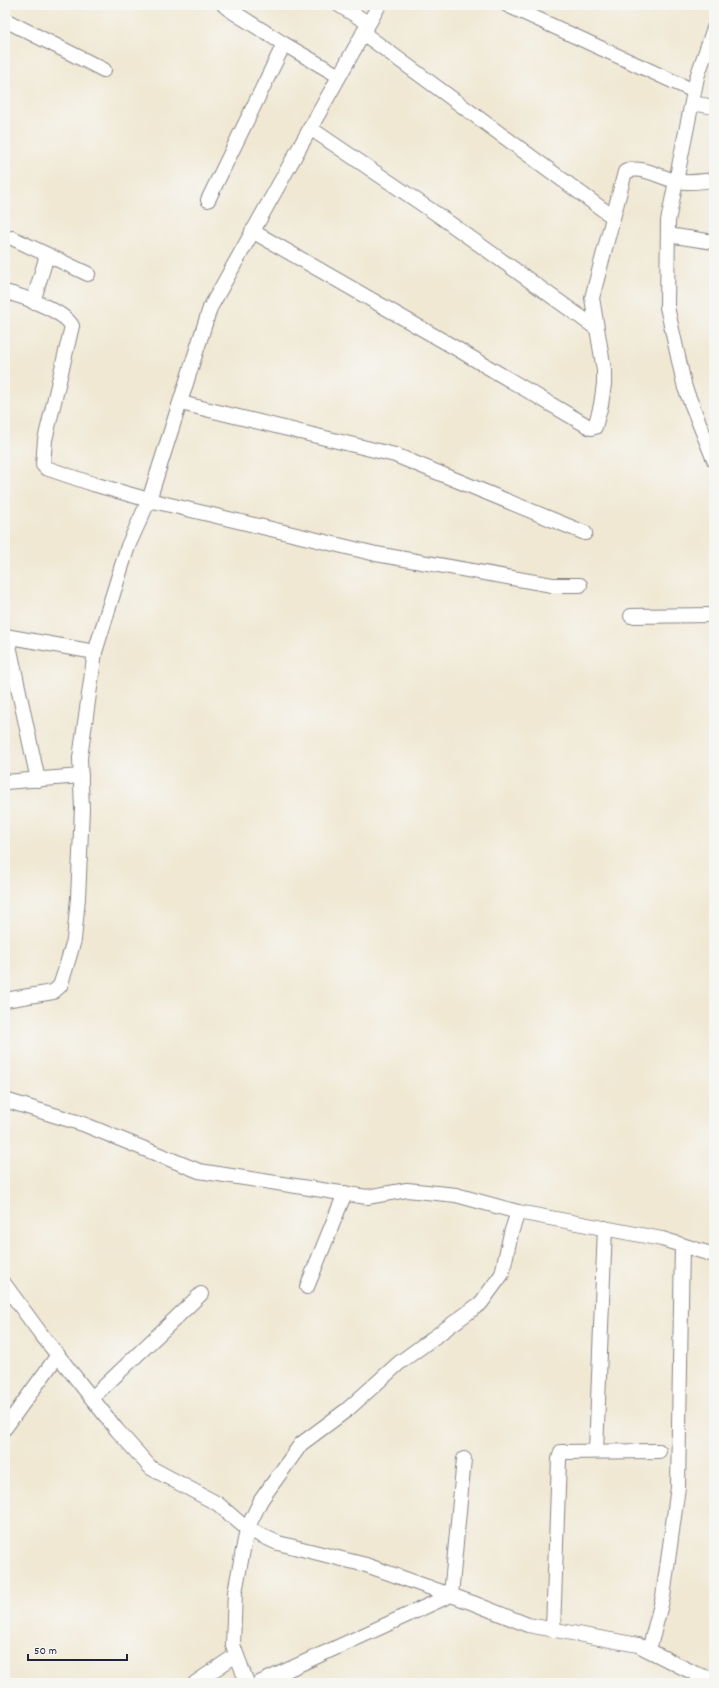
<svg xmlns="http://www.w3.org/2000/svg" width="719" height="1688" font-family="Dekko,sans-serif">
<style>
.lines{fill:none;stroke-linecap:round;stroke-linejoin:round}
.minor-casing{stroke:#898587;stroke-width:16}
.minor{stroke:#fff;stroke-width:14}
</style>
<rect width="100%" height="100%" fill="#f6f6f2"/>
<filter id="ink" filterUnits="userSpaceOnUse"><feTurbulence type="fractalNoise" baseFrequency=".025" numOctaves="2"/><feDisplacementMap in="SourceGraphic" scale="8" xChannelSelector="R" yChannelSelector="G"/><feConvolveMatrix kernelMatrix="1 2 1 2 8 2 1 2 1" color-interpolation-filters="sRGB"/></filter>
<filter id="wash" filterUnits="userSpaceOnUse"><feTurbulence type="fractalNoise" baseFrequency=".012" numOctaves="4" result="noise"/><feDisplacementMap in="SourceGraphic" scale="16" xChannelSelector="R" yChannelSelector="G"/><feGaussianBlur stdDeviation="0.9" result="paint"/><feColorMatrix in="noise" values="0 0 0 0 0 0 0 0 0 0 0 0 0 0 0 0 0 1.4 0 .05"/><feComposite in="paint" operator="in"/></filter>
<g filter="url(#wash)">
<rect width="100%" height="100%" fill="#f0e8d3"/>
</g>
<g filter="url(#ink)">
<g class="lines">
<defs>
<g id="minor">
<polyline points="224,5 230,10 284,44 339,76"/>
<polyline points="339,5 368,23"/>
<polyline points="507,5 694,91"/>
<polyline points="5,20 104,70"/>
<polyline points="714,28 697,77 668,221 667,307 685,388 714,460"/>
<polyline points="363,33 613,217"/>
<polyline points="692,103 714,107"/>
<polyline points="310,128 441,217 596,328"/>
<polyline points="208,200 284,44"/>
<path d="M 252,231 L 459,350 L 591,428 L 595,427 L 601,405 L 604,384 L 604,370 L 592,298 L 625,172 C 641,164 660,178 676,181 C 688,184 702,181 714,180"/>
<polyline points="668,235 714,242"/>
<polyline points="12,238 88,274"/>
<path d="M 5,292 C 22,296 64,311 72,326 L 45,440 L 43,465 L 46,468 L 93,484 L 149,500 L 376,554 L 552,585 L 580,585"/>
<polyline points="33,302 47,255"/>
<polyline points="181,403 395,455 585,533"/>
<polyline points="631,616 714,615"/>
<polyline points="5,636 95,652"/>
<polyline points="7,636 38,780"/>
<polyline points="5,782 81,776"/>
<polyline points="5,1000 53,992 60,986 65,971 74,940 78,898 82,809 80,758 95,652 128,546 149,500 210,308 379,5"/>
<polyline points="5,1100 83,1124 199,1171 367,1197 407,1190 456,1195 518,1212 662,1239 714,1255"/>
<polyline points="5,1285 41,1334 117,1430 151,1468 218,1504 247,1529 278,1543 366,1565 473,1603 528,1625 638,1645 696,1674 714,1680"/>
<polyline points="307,1287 345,1193"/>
<polyline points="92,1398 201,1294"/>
<polyline points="5,1428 58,1355"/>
<polyline points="596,1451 605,1228"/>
<polyline points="553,1630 559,1459 561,1452 659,1451"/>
<polyline points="649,1650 663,1597 678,1487 682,1245"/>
<polyline points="195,1683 236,1655"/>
<polyline points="247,1683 233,1645 235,1592 247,1529 261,1500 301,1444 348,1409 399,1363 481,1303 502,1274 511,1233 518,1212"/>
<polyline points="259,1683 451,1595 464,1459"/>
</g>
</defs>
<use href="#minor" class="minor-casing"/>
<use href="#minor" class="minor"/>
</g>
</g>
<rect width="719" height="1688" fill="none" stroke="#f6f6f2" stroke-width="20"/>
<path d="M28 1654v6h99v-6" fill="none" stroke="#22223b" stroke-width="2"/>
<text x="34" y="1654" font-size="12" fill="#22223b" stroke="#f6f6f2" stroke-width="3" paint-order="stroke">50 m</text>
</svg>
